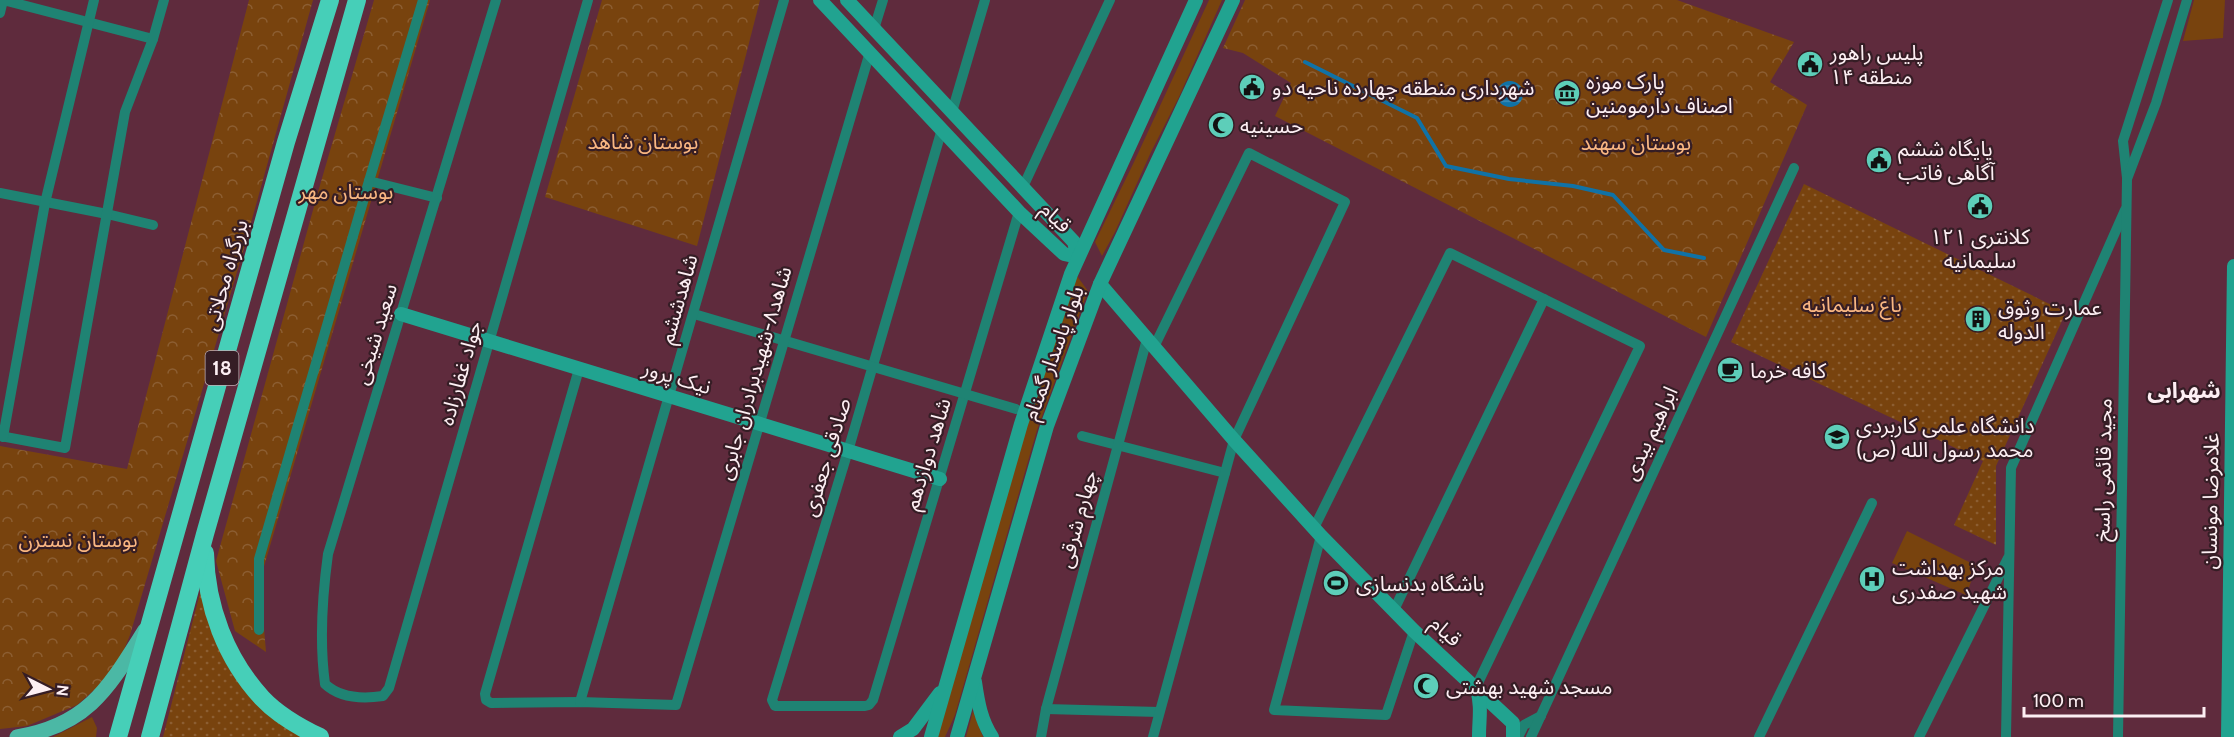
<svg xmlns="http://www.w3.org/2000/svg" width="2234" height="737" font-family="Cabin,'Noto Sans Arabic',sans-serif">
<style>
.grass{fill:#78430e}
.forest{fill:url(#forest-crowns)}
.garden{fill:url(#garden-dots)}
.water{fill:url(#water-rules)}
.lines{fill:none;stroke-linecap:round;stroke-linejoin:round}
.stream{stroke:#1072a6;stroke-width:4}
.street{stroke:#1f8373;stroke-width:10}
.secondary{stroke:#21a390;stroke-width:14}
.primary{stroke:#4bb8a5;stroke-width:15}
.highway{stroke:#46cfb8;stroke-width:18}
.labels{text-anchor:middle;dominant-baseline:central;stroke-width:4.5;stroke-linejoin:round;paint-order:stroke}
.shield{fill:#351d25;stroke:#c1b0b5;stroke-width:1.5}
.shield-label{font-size:20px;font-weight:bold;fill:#fdeff3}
.poi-label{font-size:21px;fill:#fdeff3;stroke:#351d25;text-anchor:start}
.park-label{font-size:21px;fill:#fab782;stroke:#351d25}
.street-label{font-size:21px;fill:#fdeff3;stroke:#351d25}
.neighbourhood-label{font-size:22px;font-weight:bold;fill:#fdeff3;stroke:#351d25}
</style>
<defs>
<pattern id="forest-crowns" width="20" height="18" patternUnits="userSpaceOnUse" patternTransform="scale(1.5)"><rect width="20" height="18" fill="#78430e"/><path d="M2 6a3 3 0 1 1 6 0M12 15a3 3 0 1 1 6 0" fill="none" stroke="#8c5e32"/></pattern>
<pattern id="garden-dots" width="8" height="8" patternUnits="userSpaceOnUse" patternTransform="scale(1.5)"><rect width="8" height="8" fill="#78430e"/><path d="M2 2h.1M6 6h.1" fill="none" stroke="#8c5e32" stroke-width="1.8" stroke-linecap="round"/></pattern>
<pattern id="water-rules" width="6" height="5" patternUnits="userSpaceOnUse" patternTransform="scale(1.5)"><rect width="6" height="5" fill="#1072a6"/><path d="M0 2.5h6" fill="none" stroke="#408db7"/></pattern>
</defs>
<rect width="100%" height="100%" fill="#5f2b3d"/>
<g class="grass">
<polygon points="1209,0 1222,0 1179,97 1151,152 1115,232 1102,256 1095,242 1134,162"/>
<polygon points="2194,0 2225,0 2223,38 2183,41"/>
<polygon points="1077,276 1088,291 1037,430 955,715 945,737 937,737 1026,427"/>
<polygon points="1907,531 1977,566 1966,595 1892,563"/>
<polygon points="973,711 983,737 966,737"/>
<polygon points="92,717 97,728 96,737 53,737"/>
</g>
<g class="forest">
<polygon points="249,0 313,0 242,255 130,635 118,664 102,683 77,705 27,726 0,729 0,446 127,469"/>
<polygon points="374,0 430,0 260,580 266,652 235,631 216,561 318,192"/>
<polygon points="602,0 760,0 697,246 545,197"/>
<polygon points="1245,0 1677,0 1794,42 1770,82 1807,105 1706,337 1275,116 1291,83 1243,53 1223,48"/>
</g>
<g class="garden">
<polygon points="1804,184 2066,312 1996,466 1996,545 1954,525 1983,461 1731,342"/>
<path d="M 201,589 C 208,610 212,635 222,655 C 238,691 272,713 302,737 L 163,737 Z"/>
</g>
<circle class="water" cx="1510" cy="94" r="13"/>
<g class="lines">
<polyline class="stream" points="1305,62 1417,118 1446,166 1509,179 1573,186 1613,195 1664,250 1704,258"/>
<g class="street">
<polyline points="423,0 369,181 437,198"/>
<path d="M 496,0 L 328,554 C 322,598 319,640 325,684 C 340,698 363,699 383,696 L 389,688 L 588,0"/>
<polyline points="0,13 3,0 153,39"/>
<polyline points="874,29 883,0"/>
<polyline points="952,112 985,0"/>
<polyline points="942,129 848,451 772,700 775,706 865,706 869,705 873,700 1019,212"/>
<polyline points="2127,178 2123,141 2168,0"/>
<polyline points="1023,187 1110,0"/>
<polyline points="0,193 107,214 153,225"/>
<polyline points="694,314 1016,409"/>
<polyline points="579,369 485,694 486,700 491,703 580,702 676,705 870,52"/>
<polyline points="0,436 65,448 125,112 153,39 164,0"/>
<polyline points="1082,436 1225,473"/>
<polyline points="3,437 45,203 94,0"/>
<polyline points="1314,528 1450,253 1640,346 1476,687"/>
<polyline points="1321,536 1274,710 1386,715 1414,631"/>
<polyline points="1394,610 1544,299"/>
<polyline points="259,630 259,559 369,181"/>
<polyline points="580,702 784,0"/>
<polyline points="1046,709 1159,712"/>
<polyline points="1041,737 1046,709 1147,339"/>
<polyline points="1153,737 1234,440 1345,202 1249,153 1154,347"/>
<polyline points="1518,737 1524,725 1541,716"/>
<polyline points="1531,737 1794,168"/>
<polyline points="1759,737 1872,503"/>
<polyline points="1919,737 2008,558"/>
<polyline points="2006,737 2011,468 2125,210"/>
<polyline points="2118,737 2127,179 2156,103 2187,0"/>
</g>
<g class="secondary">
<polyline points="820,0 1019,212 1064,254 1078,257 1074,242 847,0"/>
<polyline points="1100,284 1234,440 1321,536 1414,631 1513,723 1513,737"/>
<polyline points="401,314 940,479"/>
<path d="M 975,682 C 978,703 981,720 992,737"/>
<path d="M 1477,689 C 1482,708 1479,718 1479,737"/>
<polyline points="900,737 913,729 940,693"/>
<polyline points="931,737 1021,424 1071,274 1196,0"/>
<polyline points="957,737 1047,426 1100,284 1233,0"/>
<polyline points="2228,737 2234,266"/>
</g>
<path class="primary" d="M 17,737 C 89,725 109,687 145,630"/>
<g class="highway">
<path d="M 205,553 C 206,606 226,659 262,698 C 278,715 299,727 320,737"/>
<polyline points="118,737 286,142 330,0"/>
<polyline points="150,737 205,534 357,0"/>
</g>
</g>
<defs>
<symbol id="civic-disc" viewBox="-11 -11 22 22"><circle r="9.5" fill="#5dceb9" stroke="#351d25"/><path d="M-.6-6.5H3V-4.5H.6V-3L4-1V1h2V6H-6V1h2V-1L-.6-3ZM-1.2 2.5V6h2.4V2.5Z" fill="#111"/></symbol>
<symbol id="museum-disc" viewBox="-11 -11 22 22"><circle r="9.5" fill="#5dceb9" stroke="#351d25"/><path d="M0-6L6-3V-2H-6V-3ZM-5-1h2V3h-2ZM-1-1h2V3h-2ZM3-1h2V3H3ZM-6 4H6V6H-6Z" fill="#111"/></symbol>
<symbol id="mosque-disc" viewBox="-11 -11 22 22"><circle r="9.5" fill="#5dceb9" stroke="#351d25"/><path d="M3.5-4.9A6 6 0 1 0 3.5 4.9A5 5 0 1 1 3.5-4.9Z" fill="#111"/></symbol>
<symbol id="building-disc" viewBox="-11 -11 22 22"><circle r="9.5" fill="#5dceb9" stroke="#351d25"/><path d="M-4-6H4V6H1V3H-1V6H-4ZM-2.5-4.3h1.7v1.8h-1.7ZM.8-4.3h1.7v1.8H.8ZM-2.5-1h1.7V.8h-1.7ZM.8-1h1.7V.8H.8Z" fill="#111"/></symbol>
<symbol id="cafe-disc" viewBox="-11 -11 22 22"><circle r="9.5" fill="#5dceb9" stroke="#351d25"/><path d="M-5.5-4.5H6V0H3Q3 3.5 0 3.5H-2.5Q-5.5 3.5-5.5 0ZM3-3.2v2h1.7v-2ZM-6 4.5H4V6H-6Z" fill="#111"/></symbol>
<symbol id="university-disc" viewBox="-11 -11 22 22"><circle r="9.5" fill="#5dceb9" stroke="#351d25"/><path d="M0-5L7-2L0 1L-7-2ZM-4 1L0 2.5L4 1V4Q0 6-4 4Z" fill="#111"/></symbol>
<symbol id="hospital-disc" viewBox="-11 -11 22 22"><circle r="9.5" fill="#5dceb9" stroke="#351d25"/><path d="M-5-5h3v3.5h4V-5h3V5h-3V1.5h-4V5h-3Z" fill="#111"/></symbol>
<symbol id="stadium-disc" viewBox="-11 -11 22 22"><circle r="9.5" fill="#5dceb9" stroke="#351d25"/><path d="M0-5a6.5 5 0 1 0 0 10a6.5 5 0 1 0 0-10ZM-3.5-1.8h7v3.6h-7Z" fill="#111"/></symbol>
</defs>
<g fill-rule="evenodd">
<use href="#civic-disc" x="1795" y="49" width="30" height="30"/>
<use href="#civic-disc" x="1237" y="72" width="30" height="30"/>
<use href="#museum-disc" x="1552" y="78" width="30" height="30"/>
<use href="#mosque-disc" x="1206" y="110" width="30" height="30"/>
<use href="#civic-disc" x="1864" y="145" width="30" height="30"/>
<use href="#civic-disc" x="1965" y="191" width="30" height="30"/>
<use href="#building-disc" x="1963" y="304" width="30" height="30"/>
<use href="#cafe-disc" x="1715" y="355" width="30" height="30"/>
<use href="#university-disc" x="1822" y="422" width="30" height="30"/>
<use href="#hospital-disc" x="1857" y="564" width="30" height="30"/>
<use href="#stadium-disc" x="1321" y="568" width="30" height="30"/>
<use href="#mosque-disc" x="1411" y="671" width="30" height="30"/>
</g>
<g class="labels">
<rect class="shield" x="205.5" y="351" width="33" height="34" rx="4.5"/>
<g class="shield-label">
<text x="222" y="368">18</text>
</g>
<g class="poi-label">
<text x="1830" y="52">پلیس راهور<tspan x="1830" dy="24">منطقه ۱۴</tspan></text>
<text x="1586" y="81">پارک موزه<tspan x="1586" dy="24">اصناف دارمومنین</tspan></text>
<text x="1272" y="87">شهرداری منطقه چهارده ناحیه دو</text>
<text x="1240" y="125">حسینیه</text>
<text x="1898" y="148">پایگاه ششم<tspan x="1898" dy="24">آگاهی فاتب</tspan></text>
<text x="1980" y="236" text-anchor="middle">كلانتری ١٢١<tspan x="1980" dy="24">سلیمانیه</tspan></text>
<text x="1998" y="307">عمارت وثوق<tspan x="1998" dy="24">الدوله</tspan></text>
<text x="1750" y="370">کافه خرما</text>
<text x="1856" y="425">دانشگاه علمی کاربردی<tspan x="1856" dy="24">محمد رسول الله (ص)</tspan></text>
<text x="1892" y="567">مرکز بهداشت<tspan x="1892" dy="24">شهید صفدری</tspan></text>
<text x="1356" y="583">باشگاه بدنسازی</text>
<text x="1446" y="686">مسجد شهید بهشتی</text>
</g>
<g class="park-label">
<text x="643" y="141">بوستان شاهد</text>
<text x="1636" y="142">بوستان سهند</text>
<text x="346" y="191">بوستان مهر</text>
<text x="1852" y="304">باغ سلیمانیه</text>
<text x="78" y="539">بوستان نسترن</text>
</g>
<g class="street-label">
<text transform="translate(1056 217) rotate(43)">قیام</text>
<text transform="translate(225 275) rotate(-74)">بزرگراه محلاتی</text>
<text transform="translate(678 299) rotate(-74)">شاهدششم</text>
<text transform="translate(375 334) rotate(-73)">سعید شیخی</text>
<text transform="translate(1053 353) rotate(-70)">بلوار پاسدار گمنام</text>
<text transform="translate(460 373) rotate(-74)">جواد غفارزاده</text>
<text transform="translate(754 373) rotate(-74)">شاهد۸-شهیدبرادران جابری</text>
<text transform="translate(677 377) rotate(17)">نیک پرور</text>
<text transform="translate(1650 433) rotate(-65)">ابراهیم بیدی</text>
<text transform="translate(927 454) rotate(-73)">شاهد دوازدهم</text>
<text transform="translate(826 457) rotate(-73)">صادقی جعفری</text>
<text transform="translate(2103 470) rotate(-89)">مجید قائمی راسخ</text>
<text transform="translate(2210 501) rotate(-89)">غلامرضا مونسان</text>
<text transform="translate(1077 519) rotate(-75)">چهارم شرقی</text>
<text transform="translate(1446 631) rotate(42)">قیام</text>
</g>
<g class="neighbourhood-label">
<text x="2184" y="390">شهرابی</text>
</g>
</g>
<g transform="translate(48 689) rotate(96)" stroke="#351d25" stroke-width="4.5" paint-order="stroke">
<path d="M0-4.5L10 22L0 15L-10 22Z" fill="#fdeff3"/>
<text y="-9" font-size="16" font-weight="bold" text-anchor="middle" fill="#fdeff3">N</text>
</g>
<path d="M2024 707v9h180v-9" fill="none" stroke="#fdeff3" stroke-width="3"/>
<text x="2033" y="707" font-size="18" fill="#fdeff3" stroke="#351d25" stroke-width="4.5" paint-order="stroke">100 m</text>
</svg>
